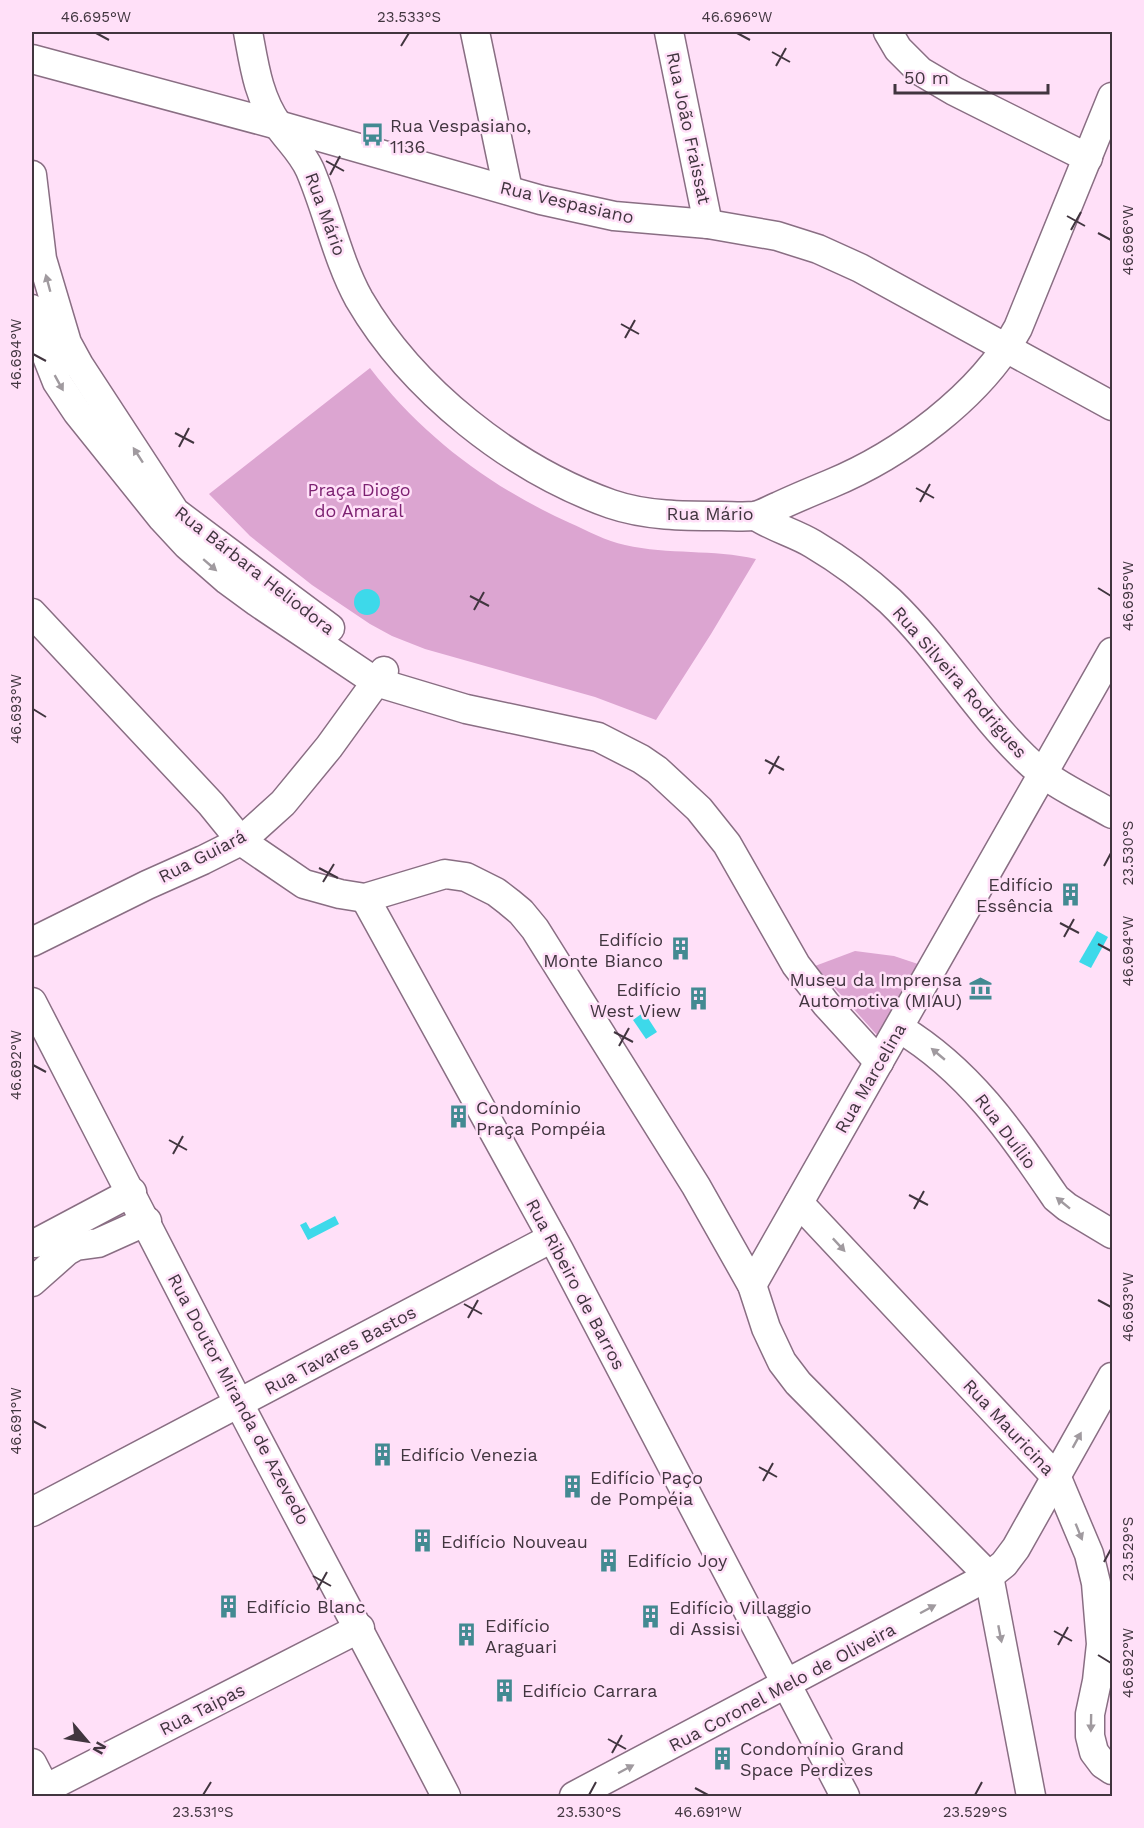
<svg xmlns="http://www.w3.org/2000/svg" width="1144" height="1828" font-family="'Work Sans',sans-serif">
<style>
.green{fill:#dca5d1}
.water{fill:#3dd9ea}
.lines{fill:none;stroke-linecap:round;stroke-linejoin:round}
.minor-casing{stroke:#896e83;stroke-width:31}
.minor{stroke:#fff;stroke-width:28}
.oneway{fill:#a09a9f}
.ticks{fill:none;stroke:#41353f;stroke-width:2}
.labels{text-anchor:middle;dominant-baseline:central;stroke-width:5;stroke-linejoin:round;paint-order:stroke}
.poi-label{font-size:18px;fill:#41353f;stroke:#ffe0f8;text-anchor:start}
.street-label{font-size:18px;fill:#41353f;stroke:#ffe0f8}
.park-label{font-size:18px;fill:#7c2171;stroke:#ffe0f8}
.neatline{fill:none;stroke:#41353f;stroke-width:2}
.ticks-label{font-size:15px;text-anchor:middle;fill:#41353f}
</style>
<rect width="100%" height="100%" fill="#ffe0f8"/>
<g class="green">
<path d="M 370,368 C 423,437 492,488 570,523 C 588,531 606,541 625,545 C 669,555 713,549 756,559 L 711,634 L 656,720 L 595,697 L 425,649 L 392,636 L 370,624 L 312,585 L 250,536 L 209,494 Z"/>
<polygon points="855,951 894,956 918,964 877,1035 815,966"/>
</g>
<g class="water">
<circle cx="367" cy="602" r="13"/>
<polygon points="1097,931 1108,937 1091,968 1079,962"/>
<polygon points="644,1012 657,1032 646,1039 633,1020"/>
<polygon points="335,1216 339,1224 308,1240 300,1225 306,1222 310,1229"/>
</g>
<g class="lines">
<defs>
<g id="minor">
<path d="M 248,32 C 254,64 258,97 278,125 C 289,141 302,152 310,170 C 328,212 337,259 359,299 C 412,390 512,469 611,504 C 646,516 684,516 721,516 C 731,516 743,517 754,516 C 762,515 771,509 779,506 C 796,498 813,491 830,484 C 900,455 981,396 1018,328 L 1112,97"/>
<polyline points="475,32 508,190"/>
<polyline points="669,32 708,224"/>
<polyline points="888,32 898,49 920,71 954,91 1088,158"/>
<polyline points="32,59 278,125 541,200 614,216 708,224 777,236 818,249 860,268 1112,406"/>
<polyline points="32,175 42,259 67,343 79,365 175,512 330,628"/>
<polyline points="32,309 40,339 57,382 77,412 162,518 187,545 227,580 257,602 376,682 466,709 598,737 641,759 657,770 699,809 727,844 796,965 826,1004 879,1062"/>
<path d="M 756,516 C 774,528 795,533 813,544 C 840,560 867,580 890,601 C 940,649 975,709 1024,757 C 1048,782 1083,797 1112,814"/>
<polyline points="32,613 211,804 241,841 304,884 340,894 365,898 445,874 466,877 496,892 509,902 521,912 535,929 696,1186 752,1285 766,1328 782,1362 798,1383 989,1576 1031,1796"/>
<polyline points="365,898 559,1250 845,1796"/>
<polyline points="32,942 147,885 203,860 241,841 283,803 329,747 384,671"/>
<path d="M 32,1002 C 101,1134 168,1268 237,1400 C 306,1532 378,1664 446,1796"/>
<path d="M 899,1028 C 969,1070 1011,1132 1056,1198 L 1067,1207 L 1112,1234"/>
<polyline points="799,1203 1057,1478 1089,1554 1096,1583 1101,1644 1097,1681 1090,1714 1090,1736 1094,1752 1103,1764 1112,1770"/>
<polyline points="32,1243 36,1243 132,1192"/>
<polyline points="32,1282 67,1251 76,1246 98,1243 147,1221"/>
<polyline points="752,1285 1112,652"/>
<polyline points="32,1512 552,1238"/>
<polyline points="32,1763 49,1796"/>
<polyline points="45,1789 360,1628"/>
<polyline points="574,1796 989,1576 1004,1564 1016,1548 1112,1377"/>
</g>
</defs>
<use href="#minor" class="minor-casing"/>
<use href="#minor" class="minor"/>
</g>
<defs><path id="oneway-solid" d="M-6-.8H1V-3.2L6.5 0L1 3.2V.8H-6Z" transform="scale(1.5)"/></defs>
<g class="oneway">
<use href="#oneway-solid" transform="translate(48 283) rotate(-105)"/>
<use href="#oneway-solid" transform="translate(59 383) rotate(61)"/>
<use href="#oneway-solid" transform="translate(138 455) rotate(-123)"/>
<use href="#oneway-solid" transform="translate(210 565) rotate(41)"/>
<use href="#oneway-solid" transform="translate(938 1054) rotate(-140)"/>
<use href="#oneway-solid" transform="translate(1063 1203) rotate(-141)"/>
<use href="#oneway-solid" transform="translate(839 1245) rotate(47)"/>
<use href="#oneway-solid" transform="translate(1077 1440) rotate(-61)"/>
<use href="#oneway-solid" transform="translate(1079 1532) rotate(68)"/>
<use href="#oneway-solid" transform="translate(928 1609) rotate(-28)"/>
<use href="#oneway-solid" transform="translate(1000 1634) rotate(79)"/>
<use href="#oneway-solid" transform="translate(1091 1723) rotate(91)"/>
<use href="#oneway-solid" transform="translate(626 1769) rotate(-28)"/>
</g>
<path class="ticks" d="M 96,33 L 109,40M 737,33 L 750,40M 401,46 L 409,33M 772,52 L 790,62M 776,66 L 786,48M 326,161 L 344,171M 330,175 L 340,156M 1067,216 L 1085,226M 1071,230 L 1081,212M 1098,233 L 1111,240M 621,324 L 639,334M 625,338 L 635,320M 33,354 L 46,361M 175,433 L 194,443M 179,447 L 189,428M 916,488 L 934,498M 920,502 L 930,484M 1098,588 L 1111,596M 470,596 L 489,606M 474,610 L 484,592M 33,709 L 46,717M 765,760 L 784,770M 769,774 L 779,756M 1104,866 L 1111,853M 319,868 L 338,878M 323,882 L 334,864M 1060,923 L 1079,933M 1064,937 L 1074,919M 1098,944 L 1111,951M 614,1032 L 633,1042M 619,1046 L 629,1028M 33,1065 L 46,1072M 169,1140 L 187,1150M 173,1154 L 183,1136M 909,1195 L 928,1205M 914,1209 L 924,1191M 1098,1300 L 1111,1307M 464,1304 L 482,1314M 468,1318 L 478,1300M 33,1421 L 46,1428M 759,1467 L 777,1477M 763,1481 L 773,1463M 1104,1562 L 1111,1549M 313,1576 L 331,1586M 317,1590 L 327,1572M 1054,1631 L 1072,1641M 1058,1645 L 1068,1627M 1098,1655 L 1111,1663M 608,1739 L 626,1749M 612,1753 L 622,1735M 695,1788 L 708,1795M 203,1795 L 211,1782M 589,1795 L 596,1782M 975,1795 L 982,1782"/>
<defs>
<symbol id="bus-bare" viewBox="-9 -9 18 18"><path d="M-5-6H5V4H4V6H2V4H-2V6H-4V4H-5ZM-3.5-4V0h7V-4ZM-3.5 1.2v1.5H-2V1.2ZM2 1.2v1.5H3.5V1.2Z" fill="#438a92" stroke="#ffe0f8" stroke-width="2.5" paint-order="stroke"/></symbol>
<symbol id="building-bare" viewBox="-9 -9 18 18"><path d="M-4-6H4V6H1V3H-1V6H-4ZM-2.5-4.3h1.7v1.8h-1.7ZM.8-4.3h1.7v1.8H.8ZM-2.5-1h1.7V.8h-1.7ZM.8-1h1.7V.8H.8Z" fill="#438a92" stroke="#ffe0f8" stroke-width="2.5" paint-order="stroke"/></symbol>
<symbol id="museum-bare" viewBox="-9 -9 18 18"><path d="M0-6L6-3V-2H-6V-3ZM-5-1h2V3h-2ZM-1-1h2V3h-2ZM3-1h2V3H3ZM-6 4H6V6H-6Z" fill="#438a92" stroke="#ffe0f8" stroke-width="2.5" paint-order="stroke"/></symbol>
</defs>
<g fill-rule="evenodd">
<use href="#bus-bare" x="356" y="118" width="33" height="33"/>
<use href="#building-bare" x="1054" y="878" width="33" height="33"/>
<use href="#building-bare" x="664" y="932" width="33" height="33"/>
<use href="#museum-bare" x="964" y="972" width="33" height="33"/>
<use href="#building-bare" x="682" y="982" width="33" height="33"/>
<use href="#building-bare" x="442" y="1100" width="33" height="33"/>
<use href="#building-bare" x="366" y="1438" width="33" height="33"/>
<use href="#building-bare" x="556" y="1470" width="33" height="33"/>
<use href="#building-bare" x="406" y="1524" width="33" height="33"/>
<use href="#building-bare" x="592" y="1544" width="33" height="33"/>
<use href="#building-bare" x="212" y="1590" width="33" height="33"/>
<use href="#building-bare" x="634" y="1600" width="33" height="33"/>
<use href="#building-bare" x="450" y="1618" width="33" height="33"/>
<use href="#building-bare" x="488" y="1674" width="33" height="33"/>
<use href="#building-bare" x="706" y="1742" width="33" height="33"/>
</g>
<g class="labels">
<g class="poi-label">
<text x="390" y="125">Rua Vespasiano,<tspan x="390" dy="21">1136</tspan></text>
<text x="1053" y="884" text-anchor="end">Edifício<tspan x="1053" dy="21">Essência</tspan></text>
<text x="663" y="939" text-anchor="end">Edifício<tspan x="663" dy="21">Monte Bianco</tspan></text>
<text x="962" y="979" text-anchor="end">Museu da Imprensa<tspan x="962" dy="21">Automotiva (MIAU)</tspan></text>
<text x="681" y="989" text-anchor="end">Edifício<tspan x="681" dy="21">West View</tspan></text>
<text x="476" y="1107">Condomínio<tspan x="476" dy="21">Praça Pompéia</tspan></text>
<text x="400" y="1454">Edifício Venezia</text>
<text x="590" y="1477">Edifício Paço<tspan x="590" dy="21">de Pompéia</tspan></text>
<text x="441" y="1541">Edifício Nouveau</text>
<text x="627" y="1560">Edifício Joy</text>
<text x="246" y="1606">Edifício Blanc</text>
<text x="669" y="1607">Edifício Villaggio<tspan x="669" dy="21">di Assisi</tspan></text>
<text x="485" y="1625">Edifício<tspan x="485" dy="21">Araguari</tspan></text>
<text x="522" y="1690">Edifício Carrara</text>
<text x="740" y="1748">Condomínio Grand<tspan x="740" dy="21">Space Perdizes</tspan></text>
</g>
<g class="street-label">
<text transform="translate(689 128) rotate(78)">Rua João Fraissat</text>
<text transform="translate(567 202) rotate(13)">Rua Vespasiano</text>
<text transform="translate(326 214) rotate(70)">Rua Mário</text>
<text x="710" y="513">Rua Mário</text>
<text transform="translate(255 570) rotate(38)">Rua Bárbara Heliodora</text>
<text transform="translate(960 682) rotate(49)">Rua Silveira Rodrigues</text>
<text transform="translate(202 856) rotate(-27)">Rua Guiará</text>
<text transform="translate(870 1078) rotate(-60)">Rua Marcelina</text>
<text transform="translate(1006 1131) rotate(53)">Rua Duílio</text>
<text transform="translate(576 1284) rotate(62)">Rua Ribeiro de Barros</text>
<text transform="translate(340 1350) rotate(-28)">Rua Tavares Bastos</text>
<text transform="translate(239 1399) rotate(62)">Rua Doutor Miranda de Azevedo</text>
<text transform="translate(1009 1427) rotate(47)">Rua Mauricina</text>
<text transform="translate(782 1687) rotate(-28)">Rua Coronel Melo de Oliveira</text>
<text transform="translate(202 1709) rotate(-27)">Rua Taipas</text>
</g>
<g class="park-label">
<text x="359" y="489">Praça Diogo<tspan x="359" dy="21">do Amaral</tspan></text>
</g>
</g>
<rect width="1144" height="1828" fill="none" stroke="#ffe0f8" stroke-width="66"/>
<g transform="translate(87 1741) rotate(119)" stroke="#ffe0f8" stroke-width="4.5" paint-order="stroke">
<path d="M0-4.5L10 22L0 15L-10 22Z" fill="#41353f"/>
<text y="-9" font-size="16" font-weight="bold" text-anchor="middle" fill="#41353f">N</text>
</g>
<path d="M895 84v9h153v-9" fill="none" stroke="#41353f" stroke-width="3"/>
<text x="904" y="84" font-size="18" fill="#41353f" stroke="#ffe0f8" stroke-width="4.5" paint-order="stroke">50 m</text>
<rect x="33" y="33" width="1078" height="1762" class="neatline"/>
<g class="ticks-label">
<text x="96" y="22">46.695°W</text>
<text x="409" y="22">23.533°S</text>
<text x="737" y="22">46.696°W</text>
<text transform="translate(1128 240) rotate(-90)" y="5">46.696°W</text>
<text transform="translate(16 354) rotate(-90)" y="5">46.694°W</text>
<text transform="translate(1128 596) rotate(-90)" y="5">46.695°W</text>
<text transform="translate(16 709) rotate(-90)" y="5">46.693°W</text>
<text transform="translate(1128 853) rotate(-90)" y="5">23.530°S</text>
<text transform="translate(1128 951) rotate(-90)" y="5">46.694°W</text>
<text transform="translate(16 1065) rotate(-90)" y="5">46.692°W</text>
<text transform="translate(1128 1307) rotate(-90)" y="5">46.693°W</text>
<text transform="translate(16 1421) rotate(-90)" y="5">46.691°W</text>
<text transform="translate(1128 1549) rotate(-90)" y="5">23.529°S</text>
<text transform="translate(1128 1663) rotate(-90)" y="5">46.692°W</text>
<text x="203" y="1817">23.531°S</text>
<text x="589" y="1817">23.530°S</text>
<text x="708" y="1817">46.691°W</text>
<text x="975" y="1817">23.529°S</text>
</g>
</svg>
